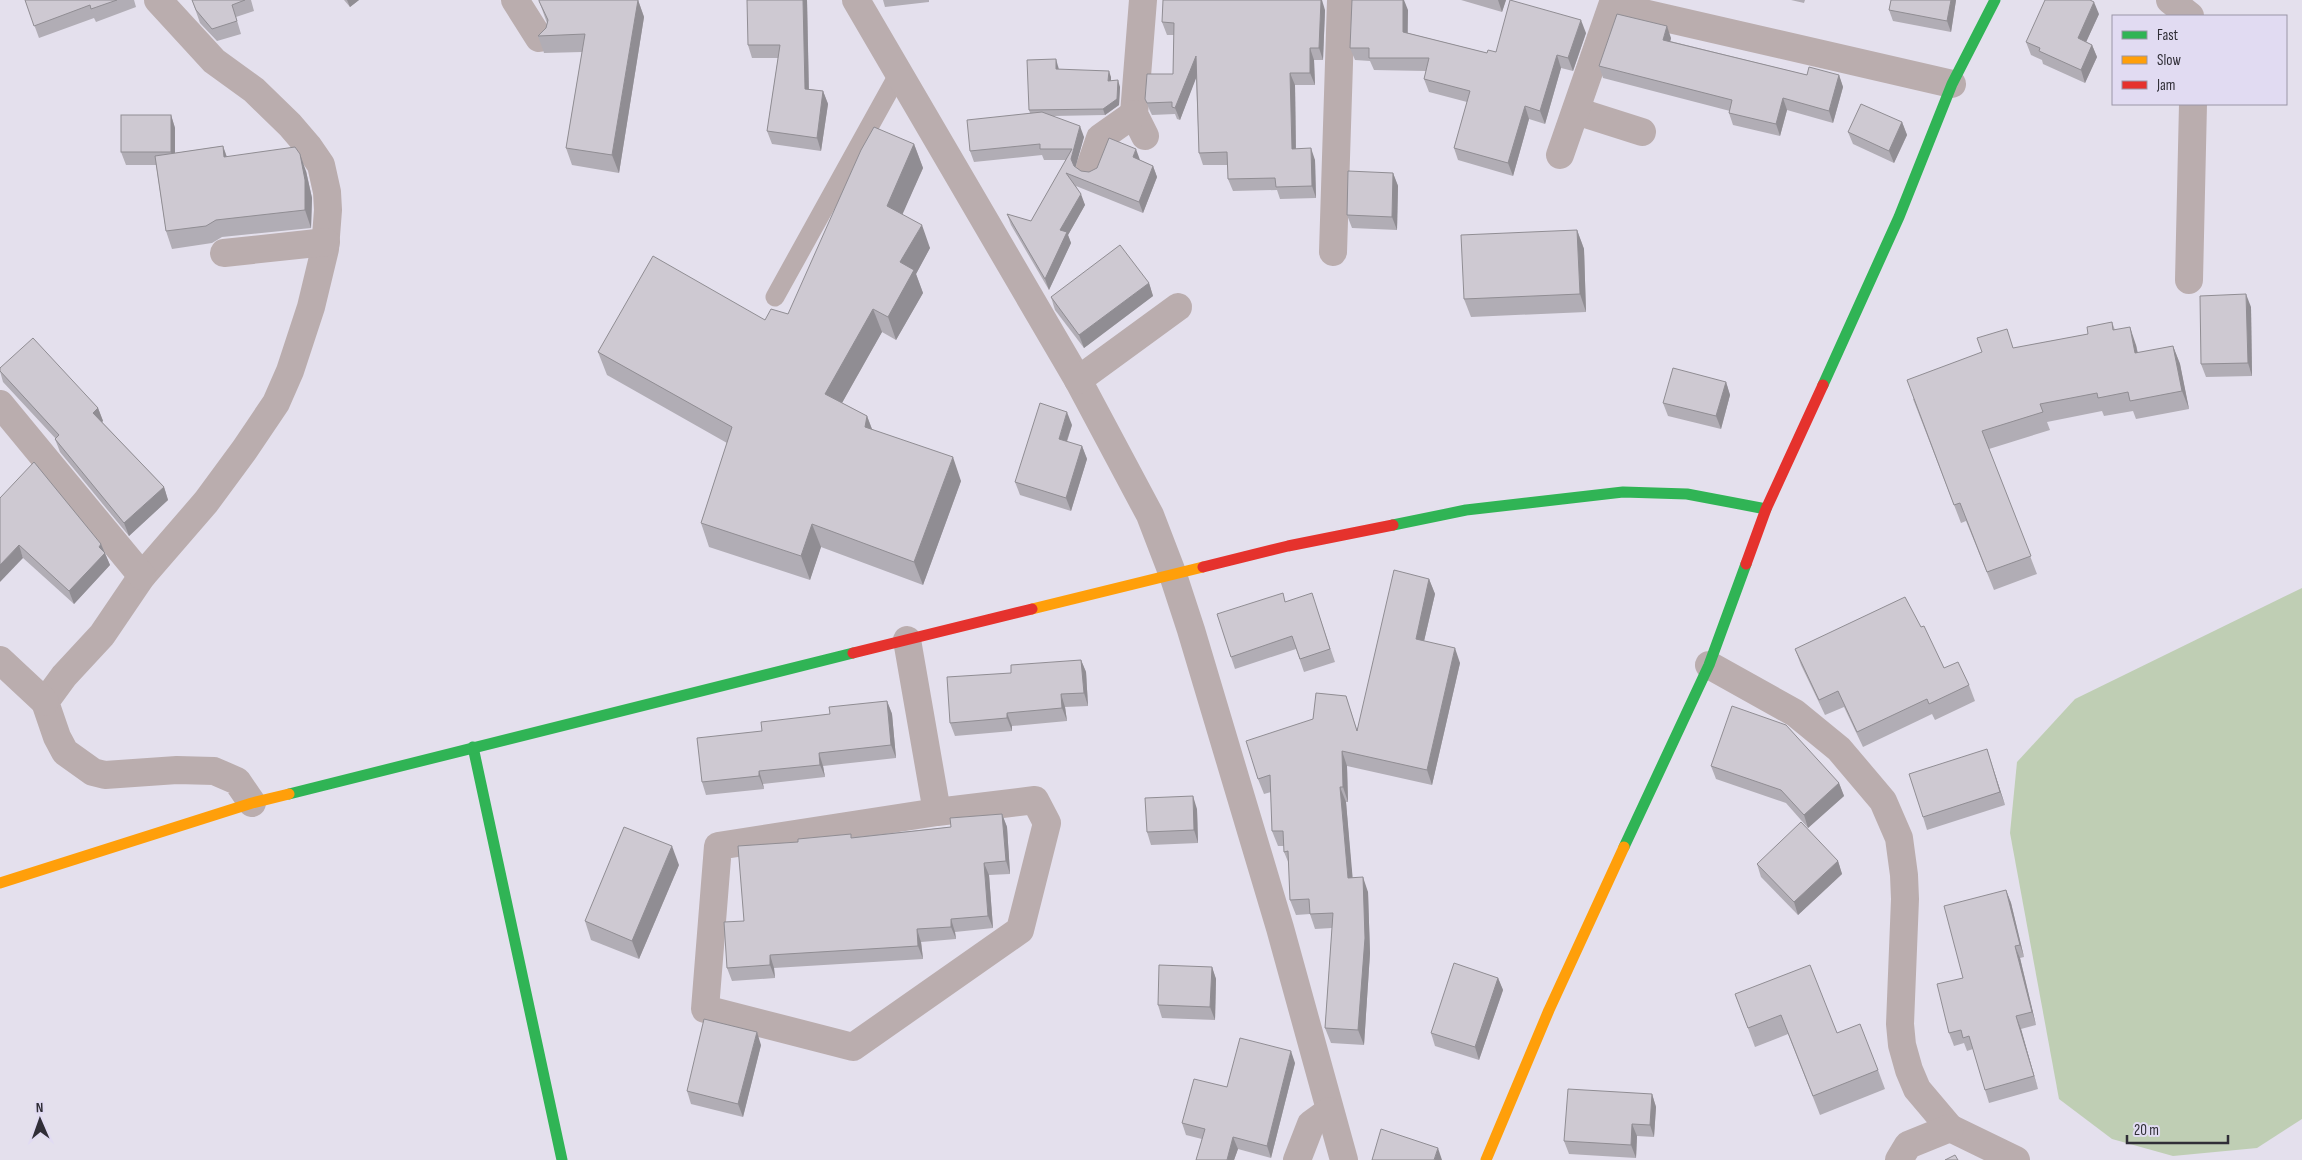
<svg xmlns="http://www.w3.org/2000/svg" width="2302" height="1160" font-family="'Sofia Sans Condensed',sans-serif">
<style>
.green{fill:#bfceb4}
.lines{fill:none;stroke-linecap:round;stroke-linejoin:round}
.lane{stroke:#baadae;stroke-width:19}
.street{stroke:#baadae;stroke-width:28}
.fast{stroke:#30b455;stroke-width:11}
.slow{stroke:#ff9f0a;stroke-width:11}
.jam{stroke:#e5322d;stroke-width:11}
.wall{fill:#b1adb5}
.shaded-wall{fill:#908d93}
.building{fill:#cec9d2;stroke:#908d93}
</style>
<rect width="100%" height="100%" fill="#e4e0ed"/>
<polygon class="green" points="2302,588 2302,1119 2257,1148 2173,1156 2112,1139 2059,1099 2010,833 2017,762 2075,699"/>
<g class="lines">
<polyline class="lane" points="775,297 899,73"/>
<g class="street">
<polyline points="158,0 214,61 254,90 290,125 308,146 321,165 327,192 328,210 325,249 311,307 290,371 276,403 245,449 206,502 142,576 102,635 64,676 45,702 57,737 65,752 93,772 105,775 177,770 214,771 237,781 252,803"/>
<polyline points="515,0 539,38"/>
<polyline points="856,0 1078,380 1150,515 1173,575 1191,630 1280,928 1344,1160"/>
<polyline points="1143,0 1134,114 1145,136"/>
<polyline points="2170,0 2190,16"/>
<polyline points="1613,6 1952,84"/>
<polyline points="1576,111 1642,132"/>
<polyline points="1560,155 1614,0"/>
<polyline points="1090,167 1100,138 1134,114"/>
<polyline points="1333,252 1341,0"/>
<polyline points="224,253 326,242"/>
<polyline points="2189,280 2193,104"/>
<polyline points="1078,380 1178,307"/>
<polyline points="0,404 142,576"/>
<polyline points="907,640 937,812 718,846 705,1009 853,1047 1020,930 1047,823 1035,800 937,812"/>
<polyline points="0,660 45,702"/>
<polyline points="1709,665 1795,713 1839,749 1883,801 1899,838 1904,875 1905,899 1900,1024 1902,1045 1909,1070 1917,1089 1950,1128 2016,1160"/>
<polyline points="1297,1160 1311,1124 1329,1111"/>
<polyline points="1899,1160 1908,1145 1950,1128"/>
</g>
<g class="fast">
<polyline points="1823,385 1899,217 1952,84 1995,0"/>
<polyline points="1393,525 1466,510 1623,492 1687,494 1766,509"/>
<polyline points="473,747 562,1160"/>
<polyline points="289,794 853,653"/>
<polyline points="1624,847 1709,665 1746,564"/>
</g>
<g class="slow">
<polyline points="1032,609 1203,567"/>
<polyline points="0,883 252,803 289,794"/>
<polyline points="1486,1160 1549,1010 1624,847"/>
</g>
<g class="jam">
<polyline points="1746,564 1766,509 1823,385"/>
<polyline points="1203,567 1288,546 1393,525"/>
<polyline points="853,653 1032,609"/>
</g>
</g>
<g class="wall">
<polygon points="25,0 134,0 136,7 96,22 94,18 39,38"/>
<polygon points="192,0 251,0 254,11 236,17 241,34 217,41 200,23"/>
<polygon points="344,0 359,0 350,7"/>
<polygon points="638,0 644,17 619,173 572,165 566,148 582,52 544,53 538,36 546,28 547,23 539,1"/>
<polygon points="807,0 809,89 823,91 828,104 821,151 772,144 767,131 778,58 752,58 748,45"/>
<polygon points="883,0 929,0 929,2 885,7"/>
<polygon points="1461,0 1506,0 1502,12"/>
<polygon points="1791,0 1805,0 1804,3"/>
<polygon points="1891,0 1956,0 1951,32 1893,21 1889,10"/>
<polygon points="1325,10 1323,60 1314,60 1315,85 1295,85 1296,149 1315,160 1316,198 1280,199 1277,190 1233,191 1228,179 1228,165 1203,165 1199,153 1196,77 1180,120 1177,119 1175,114 1152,115 1150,111 1145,99 1173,74 1174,35 1167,35 1162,22"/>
<polygon points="1408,10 1408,33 1487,53 1496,52 1586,33 1573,71 1561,68 1545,124 1529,119 1513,176 1458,160 1454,148 1467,102 1429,92 1424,79 1426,71 1374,70 1370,61 1355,60 1350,48"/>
<polygon points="2099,14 2086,42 2092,45 2097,57 2085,83 2043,64 2042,60 2031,55 2026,42"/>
<polygon points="1671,38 1670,41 1807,75 1839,75 1843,87 1833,123 1787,110 1780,136 1733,125 1729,113 1730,111 1603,78 1599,66"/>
<polygon points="1058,66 1059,69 1111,77 1111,81 1120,87 1119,105 1105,115 1053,116 1084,137 1075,167 1081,171 1089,172 1140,160 1153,166 1157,177 1143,213 1076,186 1085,205 1068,235 1071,243 1049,290 1011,225 1007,214 1031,221 1066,160 1044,160 1042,155 974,162 970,151 1030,113 1029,110"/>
<polygon points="171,115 175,128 175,153 223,146 227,157 306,171 312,198 311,228 222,237 212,243 172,249 166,231 156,165 126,165 121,152"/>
<polygon points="1902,122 1907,135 1894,163 1853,144 1848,132"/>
<polygon points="914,144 923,168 902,214 930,248 916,274 923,293 896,340 882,332 842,403 867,416 872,429 961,481 923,585 821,547 810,580 709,547 701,523 727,443 607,375 598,352 765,320 788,314"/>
<polygon points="1393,173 1398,186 1397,230 1352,228 1347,215"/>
<polygon points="1577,230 1584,249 1586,312 1471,317 1464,299"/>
<polygon points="1149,283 1153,296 1084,348 1055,310 1051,297"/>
<polygon points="2251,307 2252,376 2206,377 2201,364"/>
<polygon points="2112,322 2115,330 2136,345 2138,353 2173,346 2180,364 2189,409 2136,419 2133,411 2104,416 2102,411 2047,422 2050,430 1989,449 2037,574 1994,590 1966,521 1961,523 1913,399 2014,348 2088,334"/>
<polygon points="0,371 98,408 103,421 102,422 164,487 168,500 129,536 60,452 55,439 56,439 3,382"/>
<polygon points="1726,382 1730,395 1721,429 1668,416 1663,403"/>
<polygon points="1072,425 1067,442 1082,446 1087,459 1071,511 1020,495 1015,482"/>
<polygon points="0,498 101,544 110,565 74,604 23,558"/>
<polygon points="1429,579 1435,594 1424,641 1460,663 1432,785 1347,766 1348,802 1346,802 1352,878 1368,892 1370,953 1364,1045 1331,1043 1325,1028 1332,928 1315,929 1310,914 1296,915 1290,900 1289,864 1284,852 1284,846 1278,846 1272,831 1271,792 1264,794 1258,779 1313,719 1346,696 1357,730"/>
<polygon points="1286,602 1316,606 1335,662 1304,672 1296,649 1235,669 1231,657"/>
<polygon points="1921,627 1944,668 1969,685 1975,701 1935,720 1932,714 1863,747 1844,707 1825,715 1801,665 1795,649"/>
<polygon points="1081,660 1086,672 1088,706 1065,707 1067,721 1012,726 1012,731 955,736 950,723 1011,673"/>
<polygon points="887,701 892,714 896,758 823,766 825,777 763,784 764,789 706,795 702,782 762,731"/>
<polygon points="1987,749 2005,805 1927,830 1923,817"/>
<polygon points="1711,766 1839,783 1844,796 1808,828 1786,803 1716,779"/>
<polygon points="1197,809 1198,843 1151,845 1147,832"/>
<polygon points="1002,814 1007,827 1010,874 989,875 993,928 955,932 956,939 921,942 923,959 774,968 775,978 732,981 727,968 744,921 798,842 852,837 951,827"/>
<polygon points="1838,861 1842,874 1798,915 1761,877 1757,864"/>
<polygon points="679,865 639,959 591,940 585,921"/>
<polygon points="2006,890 2011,903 2024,957 2020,958 2036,1025 2021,1029 2038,1089 1989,1103 1985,1090 1973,1049 1967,1051 1964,1043 1954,1046 1949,1033 1963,978"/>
<polygon points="1212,967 1216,979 1215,1020 1162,1018 1158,1005"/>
<polygon points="1498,978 1503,990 1479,1060 1435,1046 1431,1033"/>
<polygon points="1735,994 1837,1033 1878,1070 1885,1089 1820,1115 1788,1034 1755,1047"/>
<polygon points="761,1045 743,1117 691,1104 687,1091"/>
<polygon points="1295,1063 1271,1158 1238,1149 1234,1160 1196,1160 1202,1139 1186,1135 1182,1123 1227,1087"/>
<polygon points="1652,1094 1656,1107 1654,1137 1637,1136 1636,1158 1569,1154 1564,1141"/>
</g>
<g class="shaded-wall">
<polygon points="347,0 359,0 350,7"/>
<polygon points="638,0 644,17 619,173 612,155"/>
<polygon points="803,0 807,0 809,101 805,89"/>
<polygon points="1321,0 1322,0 1325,10 1323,60 1319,48"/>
<polygon points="1403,0 1404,0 1408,10 1407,44 1403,32"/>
<polygon points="1498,0 1506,0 1502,12"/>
<polygon points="1951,0 1956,0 1951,32 1947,21"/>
<polygon points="2094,2 2099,14 2082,51 2078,38"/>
<polygon points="1581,20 1586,33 1573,71 1568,58"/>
<polygon points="1667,26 1671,38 1668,52 1663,40"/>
<polygon points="2092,45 2097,57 2085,83 2081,70"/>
<polygon points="1310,48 1314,60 1315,85 1310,73"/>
<polygon points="1557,55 1561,68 1545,124 1540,111"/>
<polygon points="1196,56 1200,68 1180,120 1175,108"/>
<polygon points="1056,59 1058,66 1059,75 1056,69"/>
<polygon points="1109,71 1111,77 1111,87 1108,81"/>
<polygon points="1290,73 1295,85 1296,161 1292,149"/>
<polygon points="1839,75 1843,87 1833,123 1829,111"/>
<polygon points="1118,80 1120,87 1119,105 1105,115 1103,109"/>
<polygon points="823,91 828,104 821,151 817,138"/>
<polygon points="1783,98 1787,110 1780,136 1776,124"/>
<polygon points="1525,106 1529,119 1513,176 1508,163"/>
<polygon points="171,115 175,128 175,164 171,152"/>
<polygon points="1902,122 1907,135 1894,163 1889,151"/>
<polygon points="1080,126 1084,137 1075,169 1071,159"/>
<polygon points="914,144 923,168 896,229 887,206"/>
<polygon points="223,146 229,164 224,157"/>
<polygon points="1311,148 1315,160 1316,198 1312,186"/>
<polygon points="1136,149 1140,160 1137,168 1133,157"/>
<polygon points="300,154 306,171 312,198 311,228 305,210"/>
<polygon points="1153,166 1157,177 1143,213 1139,202"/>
<polygon points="1393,173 1398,186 1397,230 1392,217"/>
<polygon points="1081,194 1085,205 1068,235 1071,243 1049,290 1045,279 1060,230"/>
<polygon points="922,225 930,248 916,274 923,293 896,340 888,317 900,262"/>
<polygon points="1577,230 1584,249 1586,312 1580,294"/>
<polygon points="1149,283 1153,296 1084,348 1079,335"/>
<polygon points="2246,294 2251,307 2252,376 2248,363"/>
<polygon points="873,309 882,332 834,417 825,394"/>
<polygon points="2130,327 2136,345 2141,371 2135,353"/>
<polygon points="2173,346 2180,364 2189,409 2182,391"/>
<polygon points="1726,382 1730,395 1721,429 1716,416"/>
<polygon points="98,408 103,421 98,426 93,413"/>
<polygon points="1067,412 1072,425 1063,452 1059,439"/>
<polygon points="867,416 876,440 865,427"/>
<polygon points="1082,446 1087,459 1071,511 1066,498"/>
<polygon points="953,457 961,481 923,585 914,562"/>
<polygon points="164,487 168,500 129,536 124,523"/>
<polygon points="812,524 821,547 810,580 801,556"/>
<polygon points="101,544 110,565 74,604 69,591 99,547"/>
<polygon points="19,545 23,558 0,582 0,565"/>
<polygon points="1429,579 1435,594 1421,654 1416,639"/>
<polygon points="1455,648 1460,663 1432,785 1427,770"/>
<polygon points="1081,660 1086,672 1088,706 1084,693"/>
<polygon points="1061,694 1065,707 1067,721 1062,708"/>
<polygon points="887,701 892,714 896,758 891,745"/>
<polygon points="1007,713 1012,726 1012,731 1007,718"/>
<polygon points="1987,749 1991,762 2005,805 2000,792"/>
<polygon points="1342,751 1347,766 1348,802 1343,787"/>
<polygon points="819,753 823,766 825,777 820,765"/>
<polygon points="759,771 763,784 764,789 759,776"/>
<polygon points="1839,783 1844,796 1808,828 1804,815"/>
<polygon points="1340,787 1346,802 1354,893 1348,878"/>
<polygon points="1193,796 1197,809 1198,843 1194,830"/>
<polygon points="1002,814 1007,827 1010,874 1006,861"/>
<polygon points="672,846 679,865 639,959 632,941"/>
<polygon points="1838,861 1842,874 1798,915 1794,902"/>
<polygon points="984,863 989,875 993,928 988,916"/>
<polygon points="1363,877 1368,892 1370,953 1364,1045 1358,1030"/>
<polygon points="2006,890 2011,903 2024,957 2020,945"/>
<polygon points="951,919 955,932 956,939 951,927"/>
<polygon points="917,929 921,942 923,959 918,946"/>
<polygon points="2015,946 2020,958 2036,1025 2032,1012"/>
<polygon points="770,955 774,968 775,978 770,965"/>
<polygon points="1212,967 1216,979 1215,1020 1210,1007"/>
<polygon points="1498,978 1503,990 1479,1060 1475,1047"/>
<polygon points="2016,1016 2021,1029 2038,1089 2034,1076"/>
<polygon points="757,1032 761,1045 743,1117 738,1104"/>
<polygon points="1291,1051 1295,1063 1271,1158 1267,1146"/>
<polygon points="1652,1094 1656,1107 1654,1137 1650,1125"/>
<polygon points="1632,1124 1637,1136 1636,1158 1631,1145"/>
<polygon points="1233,1137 1238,1149 1234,1160 1227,1160"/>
<polygon points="1438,1148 1442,1160 1434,1160"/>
</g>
<g class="building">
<polygon points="25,0 117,0 91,9 90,5 34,26"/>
<polygon points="192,0 245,0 232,5 237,21 212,29 196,10"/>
<polygon points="539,0 638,0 612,155 566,148 585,34 538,36 546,28 548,20 539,1"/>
<polygon points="747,0 803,0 805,89 823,91 817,138 767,131 780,45 748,45"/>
<polygon points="1163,0 1321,0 1319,48 1310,48 1310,73 1290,73 1292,149 1311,148 1312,186 1276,187 1275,178 1228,179 1227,152 1199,153 1196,56 1175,108 1172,107 1172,102 1147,103 1145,99 1147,74 1173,74 1174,23 1162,22"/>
<polygon points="1352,0 1403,0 1403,32 1487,53 1488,50 1496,52 1510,0 1581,20 1568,58 1557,55 1540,111 1525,106 1508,163 1454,148 1470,91 1424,79 1429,58 1369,58 1369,48 1350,48"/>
<polygon points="1891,0 1951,0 1947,21 1889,10"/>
<polygon points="2045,0 2090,0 2094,2 2078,38 2092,45 2081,70 2039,51 2040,48 2026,42"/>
<polygon points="1617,14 1667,26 1663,40 1807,75 1809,67 1839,75 1829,111 1783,98 1776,124 1729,113 1732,100 1599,66"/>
<polygon points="1056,59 1056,69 1109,71 1108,81 1118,80 1117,99 1103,109 1029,110 1027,60"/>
<polygon points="1861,104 1902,122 1889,151 1848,132"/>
<polygon points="1042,112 1080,126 1071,159 1074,166 1081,171 1089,172 1097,168 1109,138 1136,149 1133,157 1153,166 1139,202 1066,173 1081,194 1060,230 1067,232 1045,279 1007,214 1031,221 1072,149 1040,149 1040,144 970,151 967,120"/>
<rect x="121" y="115" width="50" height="37"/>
<polygon points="874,127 914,144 887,206 922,225 900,262 914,270 888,317 873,309 825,394 867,416 865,427 953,457 914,562 812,524 801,556 701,523 732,427 598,352 653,256 765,320 771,309 788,314 861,150"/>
<polygon points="223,146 224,157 295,147 300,154 305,180 305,210 216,220 206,226 166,231 155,156"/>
<polygon points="1348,171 1393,173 1392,217 1347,215"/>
<polygon points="1577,230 1580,294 1464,299 1461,235"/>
<polygon points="1120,245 1149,283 1079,335 1051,297"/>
<polygon points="2246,294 2248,363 2201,364 2200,296"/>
<polygon points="2112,322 2113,330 2130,327 2135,353 2173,346 2182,391 2130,401 2128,392 2098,398 2097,393 2040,404 2043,412 1982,431 2031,556 1987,572 1960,503 1954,505 1907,380 1982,352 1977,338 2007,329 2013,348 2088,334 2087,327"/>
<polygon points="33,338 98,408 93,413 164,487 124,523 55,439 59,435 0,371 0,368"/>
<polygon points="1673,368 1726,382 1716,416 1663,403"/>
<polygon points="1040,403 1067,412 1059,439 1082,446 1066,498 1015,482"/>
<polygon points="34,462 101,544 99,547 105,553 69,591 19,545 0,565 0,498"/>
<polygon points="1394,570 1429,579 1416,639 1455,648 1427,770 1342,751 1343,787 1340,787 1348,878 1363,877 1365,938 1358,1030 1325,1028 1333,913 1310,914 1309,899 1290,900 1288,851 1284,852 1283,831 1272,831 1270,775 1258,779 1246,741 1313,719 1316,693 1346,696 1357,731"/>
<polygon points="1283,593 1285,602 1312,593 1330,649 1300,659 1292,636 1231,657 1217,614"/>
<polygon points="1905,597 1921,627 1924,626 1944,668 1958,662 1969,685 1929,704 1927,699 1857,732 1838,691 1819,700 1795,649"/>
<polygon points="1081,660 1084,693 1061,694 1062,708 1007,713 1007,718 950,723 947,677 1011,673 1011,665"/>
<polygon points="887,701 891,745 819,753 820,765 759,771 759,776 702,782 697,738 762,731 761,722 830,714 829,707"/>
<polygon points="1732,706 1786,725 1839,783 1804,815 1781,790 1711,766"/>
<polygon points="1987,749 2000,792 1923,817 1909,774"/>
<polygon points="1193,796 1194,830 1147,832 1145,798"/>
<polygon points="1002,814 1006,861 984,863 988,916 951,919 951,927 917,929 918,946 770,955 770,965 727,968 724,922 744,921 738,846 798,842 798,839 851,834 851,838 951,827 950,818"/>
<polygon points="1801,822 1838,861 1794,902 1757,864"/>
<polygon points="624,827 672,846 632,941 585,921"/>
<polygon points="2006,890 2020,945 2015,946 2032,1012 2016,1016 2034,1076 1985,1090 1969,1036 1963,1038 1961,1030 1949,1033 1937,984 1963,978 1944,906"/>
<polygon points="1454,963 1498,978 1475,1047 1431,1033"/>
<polygon points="1159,965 1212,967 1210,1007 1158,1005"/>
<polygon points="1810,965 1837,1033 1860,1024 1878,1070 1813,1096 1781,1015 1748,1028 1735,994"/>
<polygon points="704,1019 757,1032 738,1104 687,1091"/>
<polygon points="1240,1038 1291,1051 1267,1146 1233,1137 1227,1160 1196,1160 1205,1129 1182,1123 1194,1079 1227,1087"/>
<polygon points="1568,1089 1652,1094 1650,1125 1632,1124 1631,1145 1564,1141"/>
<polygon points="1381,1129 1438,1148 1434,1160 1372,1160"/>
<polygon points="1955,1155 1958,1160 1945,1160"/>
</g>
<rect x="2112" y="15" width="175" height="90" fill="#e1dbf2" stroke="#9a96a7"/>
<rect x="2122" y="31" width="25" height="8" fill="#30b455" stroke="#9a96a7"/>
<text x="2157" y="40" font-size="15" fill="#302e37">Fast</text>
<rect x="2122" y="56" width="25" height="8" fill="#ff9f0a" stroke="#9a96a7"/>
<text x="2157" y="65" font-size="15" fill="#302e37">Slow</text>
<rect x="2122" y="81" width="25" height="8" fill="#e5322d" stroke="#9a96a7"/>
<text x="2157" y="90" font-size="15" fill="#302e37">Jam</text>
<g transform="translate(40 1120) rotate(358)" stroke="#e1dbf2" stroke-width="4" paint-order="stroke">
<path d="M0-4L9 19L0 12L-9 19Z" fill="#302e37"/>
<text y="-8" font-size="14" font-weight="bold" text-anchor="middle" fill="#302e37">N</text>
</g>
<path d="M2127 1135v8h101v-8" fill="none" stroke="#302e37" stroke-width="2.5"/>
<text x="2134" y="1135" font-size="15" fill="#302e37" stroke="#e1dbf2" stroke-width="4" paint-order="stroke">20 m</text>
</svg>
